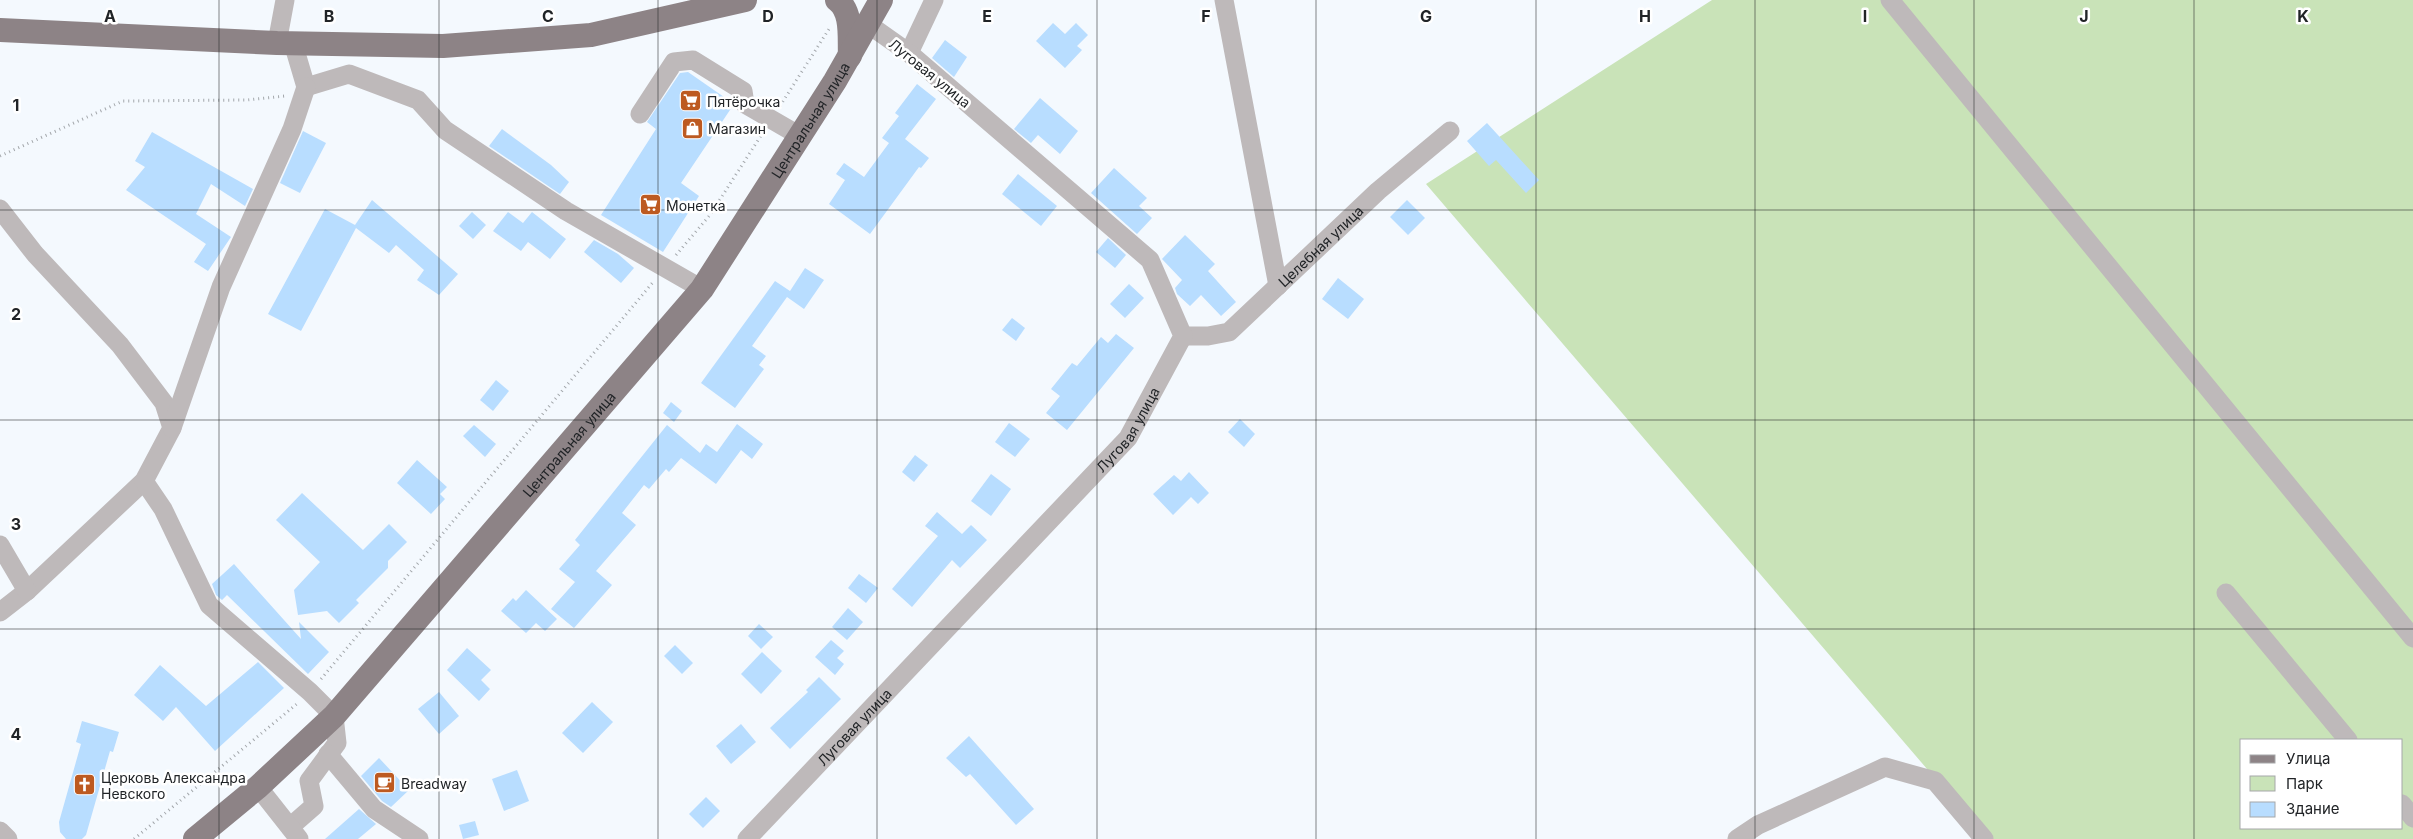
<svg xmlns="http://www.w3.org/2000/svg" width="2413" height="839" font-family="Inter,sans-serif">
<style>
.green{fill:#c9e3b8;fill-rule:evenodd}
.building{fill:#b8ddff}
.lines{fill:none;stroke-linecap:round;stroke-linejoin:round}
.path{stroke:#a3a7ab;stroke-width:3;stroke-dasharray:1 4;stroke-linecap:butt}
.minor{stroke:#beb9ba;stroke-width:19}
.major{stroke:#8d8386;stroke-width:24}
.grid{fill:none;stroke:#212427;stroke-width:1;stroke-opacity:0.55}
.labels{text-anchor:middle;dominant-baseline:central;stroke-width:5;stroke-linejoin:round;paint-order:stroke}
.street-label{font-size:14px;fill:#212427;stroke:#fff}
.poi-label{font-size:14px;fill:#212427;stroke:#fff;text-anchor:start}
.grid-label{font-size:16px;text-anchor:middle;font-weight:bold;fill:#212427;stroke:#fff;stroke-width:5;stroke-linejoin:round;paint-order:stroke}
</style>
<rect width="100%" height="100%" fill="#f4f9fe"/>
<path class="green" d="M 1712,0 L 2413,0 L 2413,839 L 1987,839 L 1426,184 ZM 2242,740 L 2402,740 L 2402,828 L 2242,828 Z"/>
<g class="building">
<polygon points="1053,23 1065,34 1076,23 1088,35 1077,46 1082,50 1065,68 1036,41"/>
<polygon points="945,40 967,57 954,77 932,58"/>
<polygon points="688,72 734,104 681,183 699,196 663,252 601,215 656,129 647,122 680,73"/>
<polygon points="917,84 936,99 905,139 929,158 921,168 919,167 870,234 829,204 845,180 836,174 844,163 864,177 889,143 882,138 899,116 895,113"/>
<polygon points="1040,98 1078,131 1060,154 1038,135 1031,143 1014,129"/>
<polygon points="1487,123 1539,180 1526,193 1496,160 1489,166 1467,141"/>
<polygon points="502,129 551,165 569,182 560,194 489,146"/>
<polygon points="303,131 326,143 300,193 280,183"/>
<polygon points="152,132 253,189 245,206 211,184 196,214 231,237 208,271 194,262 206,244 126,190 145,167 135,161"/>
<polygon points="1114,168 1147,198 1139,206 1152,218 1137,234 1091,193"/>
<polygon points="1018,174 1057,206 1041,226 1002,194"/>
<polygon points="372,200 458,274 439,295 417,280 424,270 396,245 389,253 356,228 301,331 268,314 325,209 355,225"/>
<polygon points="1407,200 1425,218 1408,235 1390,217"/>
<polygon points="472,212 486,225 473,239 459,226"/>
<polygon points="508,212 523,223 532,212 566,239 550,259 528,242 521,251 493,231"/>
<polygon points="1185,235 1215,264 1208,271 1236,302 1221,316 1201,295 1190,306 1177,294 1175,288 1182,280 1162,259"/>
<polygon points="1108,238 1126,255 1115,268 1096,252"/>
<polygon points="594,240 618,254 634,268 621,283 584,252"/>
<polygon points="805,268 824,280 804,309 787,297 752,346 766,356 759,365 764,369 735,408 701,383 775,281 790,291"/>
<polygon points="1338,278 1364,299 1348,319 1322,299"/>
<polygon points="1129,284 1144,298 1125,318 1110,304"/>
<polygon points="1012,318 1025,328 1016,341 1002,330"/>
<polygon points="1116,334 1134,348 1067,430 1046,413 1060,396 1051,389 1072,363 1077,366 1101,337 1108,343"/>
<polygon points="496,380 509,391 493,411 480,400"/>
<polygon points="671,402 682,411 674,422 663,413"/>
<polygon points="1240,419 1255,434 1244,447 1228,432"/>
<polygon points="1009,423 1030,439 1015,457 995,442"/>
<polygon points="737,424 763,444 752,459 741,450 716,484 681,458 669,472 666,469 649,489 644,485 622,513 636,525 596,571 612,585 574,628 551,609 575,582 559,569 580,545 575,540 667,425 700,453 706,444 717,452"/>
<polygon points="474,425 496,444 485,457 463,436"/>
<polygon points="915,455 928,465 914,482 902,472"/>
<polygon points="417,460 447,487 440,494 445,499 431,514 397,483"/>
<polygon points="1189,472 1209,493 1198,504 1191,497 1173,515 1153,494 1174,475 1181,481"/>
<polygon points="991,474 1011,489 991,516 971,501"/>
<polygon points="302,493 363,550 389,524 407,542 388,561 388,568 356,600 359,603 339,623 327,611 298,615 294,590 320,562 276,520"/>
<polygon points="937,512 962,534 971,525 987,540 960,568 952,560 912,607 892,589 938,536 925,526"/>
<polygon points="234,564 301,639 299,622 329,652 308,674 227,595 222,600 216,595 212,584"/>
<polygon points="859,574 878,588 866,603 848,588"/>
<polygon points="526,590 557,619 545,631 536,623 526,633 501,611 513,598 516,601"/>
<polygon points="848,608 863,622 847,640 832,627"/>
<polygon points="759,624 773,637 761,649 748,636"/>
<polygon points="831,640 844,651 837,658 844,664 835,675 815,657"/>
<polygon points="675,645 693,663 682,674 664,656"/>
<polygon points="467,648 491,670 481,680 490,689 479,701 447,670"/>
<polygon points="762,652 782,671 761,694 741,674"/>
<polygon points="258,662 284,688 215,751 176,707 163,721 134,695 160,665 206,706"/>
<polygon points="819,677 841,699 790,749 770,728 808,692 806,690"/>
<polygon points="439,692 459,716 439,734 418,709"/>
<polygon points="592,702 613,722 583,753 562,733"/>
<polygon points="82,721 119,732 113,752 110,751 86,835 82,839 66,839 60,832 59,822 81,744 76,742"/>
<polygon points="741,724 756,742 731,764 716,746"/>
<polygon points="969,736 1034,809 1016,825 970,774 966,777 946,758"/>
<polygon points="379,758 409,790 391,807 382,801 361,776"/>
<polygon points="517,770 529,801 504,811 492,779"/>
<polygon points="706,797 720,811 703,828 689,814"/>
<polygon points="359,809 376,824 358,839 325,839"/>
<polygon points="475,821 479,835 463,839 459,825"/>
</g>
<g class="lines">
<g class="path">
<polyline points="780,106 829,29"/>
<polyline points="0,156 123,101 247,100 285,96"/>
<polyline points="676,255 710,215 762,134"/>
<polyline points="321,679 654,281"/>
<polyline points="134,839 298,703"/>
</g>
<g class="minor">
<polyline points="1224,0 1278,286"/>
<polyline points="1890,0 2413,638"/>
<polyline points="277,43 285,0"/>
<polyline points="293,43 306,87 349,74 418,100 445,130 566,211 702,289"/>
<polyline points="909,53 934,0"/>
<polyline points="640,114 674,62 693,60 743,91 745,104 800,136"/>
<polyline points="0,209 35,254 120,345 164,403 172,428 144,481 27,591 0,612"/>
<path id="s1" d="M 1183,336 L 1208,336 L 1229,332 L 1378,191 L 1450,131"/>
<polyline points="172,428 221,287 292,129 306,87"/>
<polyline points="144,481 163,509 209,605 310,692 334,716 337,743 309,781 314,806 290,827"/>
<polyline points="0,545 27,591"/>
<polyline points="2226,593 2348,740"/>
<polyline points="328,754 374,809 419,839"/>
<polyline points="258,787 299,839"/>
<polyline points="2402,804 2413,818"/>
<polyline points="0,831 8,839"/>
<path id="s2" d="M 747,839 L 1128,438 L 1183,336 L 1150,260 L 909,53 L 868,24"/>
<polyline points="1737,839 1758,825 1885,767 1935,781 1984,839"/>
</g>
<g class="major">
<path d="M 837,0 C 853,12 849,38 850,56"/>
<polyline points="0,30 277,43 443,46 591,35 745,0"/>
<path id="s3" d="M 195,839 L 258,787 L 334,716 L 702,289 L 835,81 L 881,0"/>
</g>
</g>
<path class="grid" d="M 219,0 L 219,839M 439,0 L 439,839M 658,0 L 658,839M 877,0 L 877,839M 1097,0 L 1097,839M 1316,0 L 1316,839M 1536,0 L 1536,839M 1755,0 L 1755,839M 1974,0 L 1974,839M 2194,0 L 2194,839M 0,210 L 2413,210M 0,420 L 2413,420M 0,629 L 2413,629"/>
<defs>
<symbol id="supermarket-square" viewBox="-11 -11 22 22"><rect x="-9" y="-9" width="18" height="18" rx="4" fill="#bd5a21" stroke="#fff"/><path d="M-6-5.5h2.5l.6 2H6L4.5 2H-2.5L-4.4-4H-6ZM-1.5 3.2a1.3 1.3 0 1 0 .1 0ZM3 3.2a1.3 1.3 0 1 0 .1 0Z" fill="#fff"/></symbol>
<symbol id="shop-square" viewBox="-11 -11 22 22"><rect x="-9" y="-9" width="18" height="18" rx="4" fill="#bd5a21" stroke="#fff"/><path d="M-5-2.5h2.3a2.7 3.5 0 0 1 5.4 0H5L5.5 6h-11ZM-1.5-2.5h3a1.5 2.3 0 0 0-3 0Z" fill="#fff"/></symbol>
<symbol id="cafe-square" viewBox="-11 -11 22 22"><rect x="-9" y="-9" width="18" height="18" rx="4" fill="#bd5a21" stroke="#fff"/><path d="M-5.5-4.5H6V0H3Q3 3.5 0 3.5H-2.5Q-5.5 3.5-5.5 0ZM3-3.2v2h1.7v-2ZM-6 4.5H4V6H-6Z" fill="#fff"/></symbol>
<symbol id="church-square" viewBox="-11 -11 22 22"><rect x="-9" y="-9" width="18" height="18" rx="4" fill="#bd5a21" stroke="#fff"/><path d="M-1.2-6h2.4v3.5h3.3v2.4h-3.3V6h-2.4V-.1h-3.3v-2.4h3.3Z" fill="#fff"/></symbol>
</defs>
<g fill-rule="evenodd">
<use href="#supermarket-square" x="678" y="88" width="25" height="25"/>
<use href="#shop-square" x="680" y="116" width="25" height="25"/>
<use href="#supermarket-square" x="638" y="192" width="25" height="25"/>
<use href="#cafe-square" x="372" y="770" width="25" height="25"/>
<use href="#church-square" x="72" y="772" width="25" height="25"/>
</g>
<g class="labels">
<g class="street-label">
<text transform="translate(930 73) rotate(39)">Луговая улица</text>
<text stroke="none"><textPath href="#s3" startOffset="950">Центральная улица</textPath></text>
<text stroke="none"><textPath href="#s1" startOffset="172">Целебная улица</textPath></text>
<text stroke="none"><textPath href="#s2" startOffset="560">Луговая улица</textPath></text>
<text stroke="none"><textPath href="#s3" startOffset="545">Центральная улица</textPath></text>
<text stroke="none"><textPath href="#s2" startOffset="155">Луговая улица</textPath></text>
</g>
<g class="poi-label">
<text x="707" y="101">Пятёрочка</text>
<text x="708" y="128">Магазин</text>
<text x="666" y="205">Монетка</text>
<text x="101" y="777">Церковь Александра<tspan x="101" dy="16">Невского</tspan></text>
<text x="401" y="783">Breadway</text>
</g>
</g>
<g class="grid-label">
<text x="110" y="22">A</text>
<text x="329" y="22">B</text>
<text x="548" y="22">C</text>
<text x="768" y="22">D</text>
<text x="987" y="22">E</text>
<text x="1206" y="22">F</text>
<text x="1426" y="22">G</text>
<text x="1645" y="22">H</text>
<text x="1865" y="22">I</text>
<text x="2084" y="22">J</text>
<text x="2303" y="22">K</text>
<text x="16" y="111">1</text>
<text x="16" y="320">2</text>
<text x="16" y="530">3</text>
<text x="16" y="740">4</text>
</g>
<rect x="2240" y="739" width="162" height="90" fill="#ffffff" stroke="#a6a7a9"/>
<rect x="2250" y="755" width="25" height="8" fill="#8d8386" stroke="#a6a7a9"/>
<text x="2286" y="764" font-size="15" fill="#212427">Улица</text>
<rect x="2250" y="776" width="25" height="15" fill="#c9e3b8" stroke="#a6a7a9"/>
<text x="2286" y="789" font-size="15" fill="#212427">Парк</text>
<rect x="2250" y="802" width="25" height="15" fill="#b8ddff" stroke="#a6a7a9"/>
<text x="2286" y="814" font-size="15" fill="#212427">Здание</text>
</svg>
